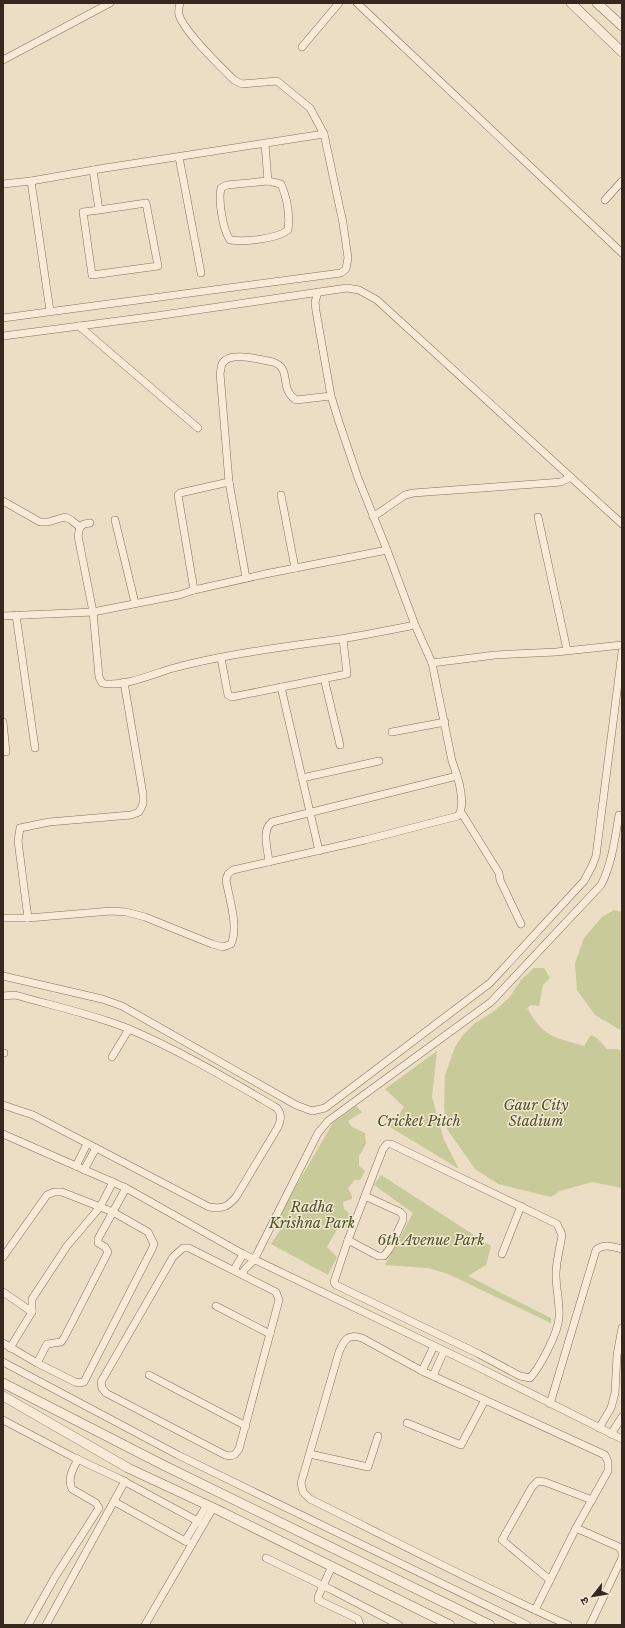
<svg xmlns="http://www.w3.org/2000/svg" width="625" height="1628" font-family="'Libre Baskerville','Noto Sans Devanagari',serif">
<style>
.green{fill:#c9ca99}
.lines{fill:none;stroke-linecap:round;stroke-linejoin:round}
.minor-casing{stroke:#876e5c;stroke-width:8}
.tertiary-casing{stroke:#876e5c;stroke-width:10}
.minor{stroke:#f7ebd8;stroke-width:7}
.tertiary{stroke:#f7ebd8;stroke-width:9}
.labels{text-anchor:middle;dominant-baseline:central;stroke-width:3;stroke-linejoin:round;paint-order:stroke}
.park-label{font-size:14px;font-style:italic;fill:#4c5327;stroke:#f4e8d4}
</style>
<rect width="100%" height="100%" fill="#ecddc5"/>
<g class="green">
<polygon points="614,910 622,912 622,1031 595,1015 577,990 575,963 584,938 602,917"/>
<path d="M 534,968 L 544,968 L 550,978 L 543,985 L 539,1006 L 531,1005 L 527,1008 C 544,1038 554,1037 584,1046 L 591,1035 L 597,1038 L 607,1049 L 617,1049 L 622,1051 L 622,1188 L 592,1182 L 560,1191 L 551,1197 L 498,1184 L 475,1169 L 447,1129 L 444,1107 L 445,1075 L 455,1047 L 463,1035 L 475,1023 L 493,1012 L 509,998 L 521,980 Z"/>
<polygon points="437,1051 432,1097 444,1140 459,1169 390,1127 404,1107 385,1089"/>
<polygon points="356,1106 362,1112 348,1121 352,1127 365,1133 366,1144 359,1156 359,1166 365,1171 360,1180 355,1180 348,1188 352,1196 352,1199 343,1202 344,1209 351,1215 347,1229 339,1226 327,1247 337,1257 328,1275 271,1244 281,1229 275,1222 333,1123"/>
<polygon points="381,1175 491,1246 486,1265 468,1276 551,1318 551,1323 448,1274 428,1268 385,1265 413,1213 374,1185"/>
</g>
<g class="lines">
<defs>
<g id="minor">
<polyline points="357,3 622,253"/>
<polyline points="302,47 339,3"/>
<polyline points="3,60 110,3"/>
<polyline points="265,144 268,181"/>
<polyline points="179,157 201,273"/>
<polyline points="93,170 99,210 83,212 92,275 158,266 146,203 99,210"/>
<polyline points="31,181 50,311"/>
<path d="M 268,181 L 281,184 C 287,198 290,215 288,230 C 277,239 245,242 230,240 C 223,230 218,201 221,188 L 227,185 Z"/>
<polyline points="3,184 31,181 105,168 324,134"/>
<polyline points="605,200 622,181"/>
<path d="M 3,318 L 341,273 L 346,269 L 348,258 L 343,223 L 324,134 L 310,108 L 277,81 L 242,84 L 234,80 C 220,66 185,33 179,15 C 178,11 179,7 180,3"/>
<polyline points="79,326 198,428"/>
<polyline points="3,336 156,316 347,288 359,290 377,300 622,524"/>
<polyline points="281,495 295,568"/>
<polyline points="3,501 40,522 48,522 65,517 71,520 80,527"/>
<polyline points="373,517 405,495 413,493 549,483 561,482 571,477"/>
<polyline points="538,517 567,650"/>
<polyline points="115,520 135,603"/>
<path d="M 90,523 L 84,524 L 80,527 L 78,536 L 93,612 L 99,677 L 102,683 C 120,688 151,675 170,669 C 224,654 284,647 340,639 C 365,635 390,630 415,625"/>
<path d="M 246,578 L 229,482 L 220,373 C 221,371 221,366 222,364 C 229,350 261,360 273,362 C 293,369 278,388 296,400 L 331,396"/>
<polyline points="194,590 178,495 180,493 229,482"/>
<polyline points="16,615 35,748"/>
<polyline points="3,616 93,612 179,595 194,590 265,574 387,550"/>
<polyline points="221,658 228,695 232,697 347,674 343,639"/>
<polyline points="432,663 495,655 556,652 622,645"/>
<polyline points="324,678 340,745"/>
<polyline points="281,687 319,851"/>
<polyline points="3,722 6,752"/>
<polyline points="392,732 445,722"/>
<polyline points="302,778 379,761"/>
<polyline points="461,812 499,873 500,880 521,924"/>
<path d="M 269,862 C 268,850 261,830 272,822 L 457,776"/>
<path d="M 3,918 L 28,918 L 111,911 L 126,912 L 145,917 L 212,944 L 223,947 L 231,944 C 239,927 229,898 226,880 L 228,874 L 233,870 L 365,840 L 458,816 C 467,804 457,774 452,761 L 432,663 L 415,625 L 387,550 L 358,478 L 339,422 L 331,396 L 316,311 L 315,302 L 318,292"/>
<polyline points="28,918 18,841 20,828 49,822 131,815 139,812 143,804 143,794 124,682"/>
<polyline points="3,976 102,999 122,1006 296,1105 312,1111 325,1108 490,983 584,881 592,866 596,856 622,652"/>
<path d="M 3,996 L 15,995 C 53,1006 93,1014 129,1029 C 181,1051 229,1080 277,1108 C 282,1115 281,1119 278,1127 L 236,1197 C 227,1207 224,1209 209,1207 L 33,1115 L 3,1105"/>
<polyline points="3,1053 4,1053"/>
<polyline points="112,1057 129,1029"/>
<polyline points="3,1134 126,1188 243,1254 474,1365 622,1439"/>
<path d="M 387,1144 L 391,1144 L 557,1224 L 562,1235 C 560,1248 556,1261 556,1275 C 556,1289 560,1303 559,1318 C 558,1333 540,1367 530,1378 L 520,1376 L 479,1354 L 336,1285 L 334,1282 L 348,1240 L 383,1149 Z"/>
<polyline points="76,1166 87,1144"/>
<polyline points="84,1170 96,1148"/>
<polyline points="348,1240 378,1256 384,1256 390,1248 403,1220 403,1215 400,1212 365,1196"/>
<path d="M 183,1248 L 189,1248 L 276,1292 L 279,1300 L 239,1449 C 235,1455 233,1457 225,1455 L 106,1393 L 102,1388 L 101,1382 L 173,1257 Z"/>
<polyline points="502,1254 521,1206"/>
<polyline points="3,1257 47,1195 54,1192 62,1192 113,1212 148,1232 154,1244 152,1249 84,1382 79,1383 75,1382 37,1363 3,1343"/>
<polyline points="234,1270 243,1254"/>
<path d="M 242,1274 L 245,1269 L 254,1260 L 318,1133 L 328,1121 L 491,1002 L 601,885 C 612,864 615,838 619,815"/>
<polyline points="3,1292 32,1312"/>
<polyline points="216,1306 270,1334"/>
<polyline points="10,1348 32,1312 32,1299 67,1246 100,1207 113,1182"/>
<polyline points="3,1362 178,1455 527,1625"/>
<polyline points="37,1363 47,1344 61,1342 64,1338 108,1252 105,1247 98,1243 98,1239 126,1188"/>
<polyline points="422,1371 434,1346"/>
<polyline points="149,1375 246,1426"/>
<polyline points="433,1376 444,1351"/>
<path d="M 550,1404 L 596,1250 C 604,1243 613,1247 622,1249"/>
<polyline points="3,1420 73,1457 120,1479 203,1524"/>
<polyline points="407,1423 461,1445 485,1400"/>
<polyline points="599,1428 611,1408 615,1393 617,1355 622,1328"/>
<polyline points="611,1434 622,1417"/>
<polyline points="310,1454 368,1467 378,1436"/>
<polyline points="115,1502 185,1541"/>
<polyline points="576,1528 619,1547 622,1552 622,1558 590,1625"/>
<polyline points="188,1542 185,1541 207,1505"/>
<polyline points="266,1558 332,1590 399,1625"/>
<polyline points="332,1566 318,1597 318,1600 358,1619 360,1625"/>
<polyline points="550,1580 502,1540 532,1487 538,1481 545,1482 592,1500"/>
<path d="M 535,1610 L 576,1528 L 608,1471 L 608,1462 L 605,1455 L 422,1371 L 362,1338 C 348,1333 344,1340 339,1352 L 301,1483 L 303,1492 L 310,1499 C 395,1541 480,1586 568,1625"/>
<path d="M 28,1625 L 55,1577 L 99,1508 L 96,1503 L 72,1489 C 67,1478 73,1469 78,1459"/>
<polyline points="46,1625 125,1481"/>
<polyline points="145,1625 213,1508"/>
</g>
<g id="tertiary">
<polyline points="571,3 622,52"/>
<polyline points="597,3 622,26"/>
<polyline points="3,1383 163,1465 490,1625"/>
<polyline points="3,1396 128,1468 218,1510 450,1625"/>
</g>
</defs>
<use href="#minor" class="minor-casing"/>
<use href="#tertiary" class="tertiary-casing"/>
<use href="#minor" class="minor"/>
<use href="#tertiary" class="tertiary"/>
</g>
<g class="labels">
<g class="park-label">
<text x="536" y="1105">Gaur City<tspan x="536" dy="16">Stadium</tspan></text>
<text x="419" y="1121">Cricket Pitch</text>
<text x="312" y="1207">Radha<tspan x="312" dy="16">Krishna Park</tspan></text>
<text x="431" y="1240">6th Avenue Park</text>
</g>
</g>
<rect width="625" height="1628" fill="none" stroke="#37281f" stroke-width="8"/>
<g transform="translate(593 1596) rotate(239)" stroke="#f4e8d4" stroke-width="3" paint-order="stroke">
<path d="M0-3L7 15L0 10L-7 15Z" fill="#37281f"/>
<text y="-6" font-size="11" font-weight="bold" text-anchor="middle" fill="#37281f">उ</text>
</g>
</svg>
